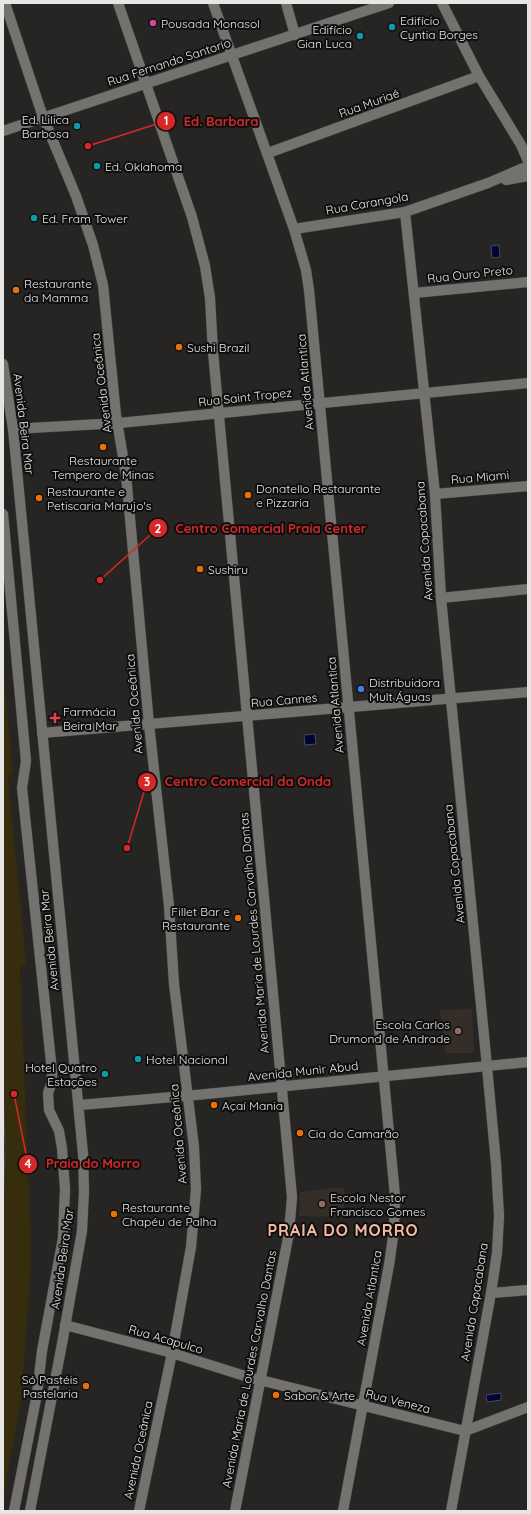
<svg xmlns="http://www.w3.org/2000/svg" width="531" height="1514" font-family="Quicksand,sans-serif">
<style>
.built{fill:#352e28}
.sand{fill:#352d0c}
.water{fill:#000533;stroke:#464868}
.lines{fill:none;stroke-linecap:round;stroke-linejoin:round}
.minor-casing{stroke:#444241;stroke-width:11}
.minor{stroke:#74726f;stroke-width:10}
.hotel-dot{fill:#d1479c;stroke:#0f0e0e;stroke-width:1.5}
.culture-dot{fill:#0f9aa8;stroke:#0f0e0e;stroke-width:1.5}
.food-dot{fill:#e8710a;stroke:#0f0e0e;stroke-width:1.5}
.shop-dot{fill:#3f7fe0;stroke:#0f0e0e;stroke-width:1.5}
.health-dot{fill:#e0444e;stroke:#0f0e0e;stroke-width:1.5}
.education-dot{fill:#8d6e63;stroke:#0f0e0e;stroke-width:1.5}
.labels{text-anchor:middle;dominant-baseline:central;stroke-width:4;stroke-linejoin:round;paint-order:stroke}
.poi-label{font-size:12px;fill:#e8e6e5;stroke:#0f0e0e;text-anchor:start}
.street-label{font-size:12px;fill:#e8e6e5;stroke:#0f0e0e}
.district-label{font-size:16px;font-weight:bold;letter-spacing:1px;fill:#f8b9a1;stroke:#0f0e0e}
.leader{fill:none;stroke:#d62828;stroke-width:1.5}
.callout-dot{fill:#d62828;stroke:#0f0e0e;stroke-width:1.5}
.mark-label{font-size:12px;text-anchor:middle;font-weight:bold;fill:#fff}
.callout-label{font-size:13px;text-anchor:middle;font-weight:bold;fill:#d62828;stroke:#0f0e0e;stroke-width:4;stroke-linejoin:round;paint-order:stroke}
</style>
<rect width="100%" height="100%" fill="#272523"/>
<g class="built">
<polygon points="472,1009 474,1053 445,1053 440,1010"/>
<polygon points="344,1187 344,1217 299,1216 300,1192"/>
</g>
<polygon class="sand" points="3,663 13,772 8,777 26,962 20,969 31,1245 30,1282 21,1398 3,1500"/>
<g class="water">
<polygon points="499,245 500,257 492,258 491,246"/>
<polygon points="315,734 316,744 305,745 304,735"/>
<polygon points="3,1079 5,1148 3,1217"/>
<polygon points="501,1393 501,1400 487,1402 486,1395"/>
</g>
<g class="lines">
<defs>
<g id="minor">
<polyline points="5,3 43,117 76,196 93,245 103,285 116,415 126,475 149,724 169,906 174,984 194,1147 196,1189 191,1247 172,1353 139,1511"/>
<polyline points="118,3 192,217 205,266 210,298 213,352 292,1197 289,1233 235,1511"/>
<polyline points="213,3 294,229 306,270 309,290 395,1196 394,1230 389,1265 343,1511"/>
<polyline points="286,3 295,35"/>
<polyline points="442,3 479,76 521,145 528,161"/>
<polyline points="3,131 389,3"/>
<polyline points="268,153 479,76"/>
<polyline points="506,180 528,176"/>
<polyline points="405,212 435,494 441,598 486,1056 496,1163 499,1216 497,1253 491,1293 451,1511"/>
<polyline points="294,229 405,212 488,183 528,166"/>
<polyline points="414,293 528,282"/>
<polyline points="3,364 13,429 83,1154 84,1191 82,1231 62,1344 30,1511"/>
<polyline points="13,429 119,423 528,383"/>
<polyline points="435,494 528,486"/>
<polyline points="3,514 26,761 22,788 52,1071 52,1082 48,1093 49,1110 59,1131 62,1148 65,1189 63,1238 42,1351 37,1394 14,1511"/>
<polyline points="441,598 528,589"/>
<polyline points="42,733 528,692"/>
<polyline points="80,1105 196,1095 528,1062"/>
<polyline points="491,1293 528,1290"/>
<polyline points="65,1325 172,1353 248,1377 465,1431 528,1407"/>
</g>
</defs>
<use href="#minor" class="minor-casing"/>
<use href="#minor" class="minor"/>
</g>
<circle class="hotel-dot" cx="153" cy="23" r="4"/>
<g class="culture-dot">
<circle cx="392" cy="27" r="4"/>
<circle cx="360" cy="36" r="4"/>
<circle cx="77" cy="126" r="4"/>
<circle cx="97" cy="166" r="4"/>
<circle cx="34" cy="218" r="4"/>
<circle cx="138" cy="1059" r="4"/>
<circle cx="105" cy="1074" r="4"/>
</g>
<g class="food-dot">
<circle cx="16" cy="290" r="4"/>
<circle cx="179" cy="347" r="4"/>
<circle cx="103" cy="447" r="4"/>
<circle cx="248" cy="495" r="4"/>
<circle cx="39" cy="498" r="4"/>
<circle cx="200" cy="569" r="4"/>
<circle cx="238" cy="918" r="4"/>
<circle cx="214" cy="1105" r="4"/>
<circle cx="300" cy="1133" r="4"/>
<circle cx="114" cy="1214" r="4"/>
<circle cx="86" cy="1386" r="4"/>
<circle cx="276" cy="1395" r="4"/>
</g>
<circle class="shop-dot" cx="361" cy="689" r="4"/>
<path class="health-dot" d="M53 712h4v4h4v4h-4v4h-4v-4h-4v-4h4z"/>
<g class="education-dot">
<circle cx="458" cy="1031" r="4"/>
<circle cx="322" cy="1204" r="4"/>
</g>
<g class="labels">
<g class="poi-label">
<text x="400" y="20">Edifício<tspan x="400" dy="14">Cyntia Borges</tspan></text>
<text x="161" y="23">Pousada Monasol</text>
<text x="352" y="29" text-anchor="end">Edifício<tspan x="352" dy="14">Gian Luca</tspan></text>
<text x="69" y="119" text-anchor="end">Ed. Lilica<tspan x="69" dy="14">Barbosa</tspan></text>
<text x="105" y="166">Ed. Oklahoma</text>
<text x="42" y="218">Ed. Fram Tower</text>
<text x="24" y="283">Restaurante<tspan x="24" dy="14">da Mamma</tspan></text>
<text x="187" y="347">Sushi Brazil</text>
<text x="103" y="460" text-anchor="middle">Restaurante<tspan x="103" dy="14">Tempero de Minas</tspan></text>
<text x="256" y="488">Donatello Restaurante<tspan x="256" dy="14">e Pizzaria</tspan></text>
<text x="47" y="491">Restaurante e<tspan x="47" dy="14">Petiscaria Marujo's</tspan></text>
<text x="208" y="569">Sushiru</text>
<text x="369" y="682">Distribuidora<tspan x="369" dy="14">Mult Águas</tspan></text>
<text x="63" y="711">Farmácia<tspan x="63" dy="14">Beira Mar</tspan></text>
<text x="230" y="911" text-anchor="end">Fillet Bar e<tspan x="230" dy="14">Restaurante</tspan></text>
<text x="450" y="1024" text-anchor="end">Escola Carlos<tspan x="450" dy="14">Drumond de Andrade</tspan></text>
<text x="146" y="1059">Hotel Nacional</text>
<text x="97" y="1067" text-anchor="end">Hotel Quatro<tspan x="97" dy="14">Estações</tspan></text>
<text x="222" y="1105">Açaí Mania</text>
<text x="308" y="1133">Cia do Camarão</text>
<text x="330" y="1197">Escola Nestor<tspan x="330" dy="14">Francisco Gomes</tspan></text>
<text x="122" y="1207">Restaurante<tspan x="122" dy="14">Chapéu de Palha</tspan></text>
<text x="78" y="1379" text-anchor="end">Só Pastéis<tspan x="78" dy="14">Pastelaria</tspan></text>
<text x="284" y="1395">Sabor &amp; Arte</text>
</g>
<g class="street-label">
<text transform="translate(169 62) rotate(-18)">Rua Fernando Santorio</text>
<text transform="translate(369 103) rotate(-20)">Rua Muriaé</text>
<text transform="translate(367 203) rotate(-10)">Rua Carangola</text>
<text transform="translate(470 274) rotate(-6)">Rua Ouro Preto</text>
<text transform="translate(305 382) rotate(-95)">Avenida Atlantica</text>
<text transform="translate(101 383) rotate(-97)">Avenida Oceânica</text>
<text transform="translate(245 397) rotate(-6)">Rua Saint Tropez</text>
<text transform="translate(24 424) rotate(83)">Avenida Beira Mar</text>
<text transform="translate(480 477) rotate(-5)">Rua Miami</text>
<text transform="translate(424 541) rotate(-94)">Avenida Copacabana</text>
<text transform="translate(284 700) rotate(-5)">Rua Cannes</text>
<text transform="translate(134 704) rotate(-95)">Avenida Oceânica</text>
<text transform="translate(335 705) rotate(-95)">Avenida Atlantica</text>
<text transform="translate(454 864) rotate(-96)">Avenida Copacabana</text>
<text transform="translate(254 933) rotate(-95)">Avenida Maria de Lourdes Carvalho Dantas</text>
<text transform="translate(49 940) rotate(-96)">Avenida Beira Mar</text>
<text transform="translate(303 1071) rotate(-6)">Avenida Munir Abud</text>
<text transform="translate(178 1134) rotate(-95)">Avenida Oceânica</text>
<text transform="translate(62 1259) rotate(-82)">Avenida Beira Mar</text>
<text transform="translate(369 1298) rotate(-80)">Avenida Atlantica</text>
<text transform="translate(474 1302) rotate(-81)">Avenida Copacabana</text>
<text transform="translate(166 1339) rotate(16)">Rua Acapulco</text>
<text transform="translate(249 1369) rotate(-79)">Avenida Maria de Lourdes Carvalho Dantas</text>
<text transform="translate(398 1401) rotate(14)">Rua Veneza</text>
<text transform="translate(138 1450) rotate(-78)">Avenida Oceânica</text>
</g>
<g class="district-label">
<text x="343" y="1230">PRAIA DO MORRO</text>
</g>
</g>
<path class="leader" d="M88 146L166 121M100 580L158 528M127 848L147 782M14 1094L28 1164"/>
<g class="callout-dot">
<circle cx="88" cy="146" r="4"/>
<circle cx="100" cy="580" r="4"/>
<circle cx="127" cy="848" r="4"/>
<circle cx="14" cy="1094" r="4"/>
<circle cx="166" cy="121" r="10"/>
<circle cx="158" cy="528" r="10"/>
<circle cx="147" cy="782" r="10"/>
<circle cx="28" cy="1164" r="10"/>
</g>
<g class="mark-label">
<text x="166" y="125">1</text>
<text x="158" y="533">2</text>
<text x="147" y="786">3</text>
<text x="28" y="1168">4</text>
</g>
<g class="callout-label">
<text x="221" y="126">Ed. Barbara</text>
<text x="271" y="533">Centro Comercial Praia Center</text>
<text x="248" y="786">Centro Comercial da Onda</text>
<text x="93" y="1168">Praia do Morro</text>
</g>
<rect width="531" height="1514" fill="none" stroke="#e8e6e5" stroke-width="8"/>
</svg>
